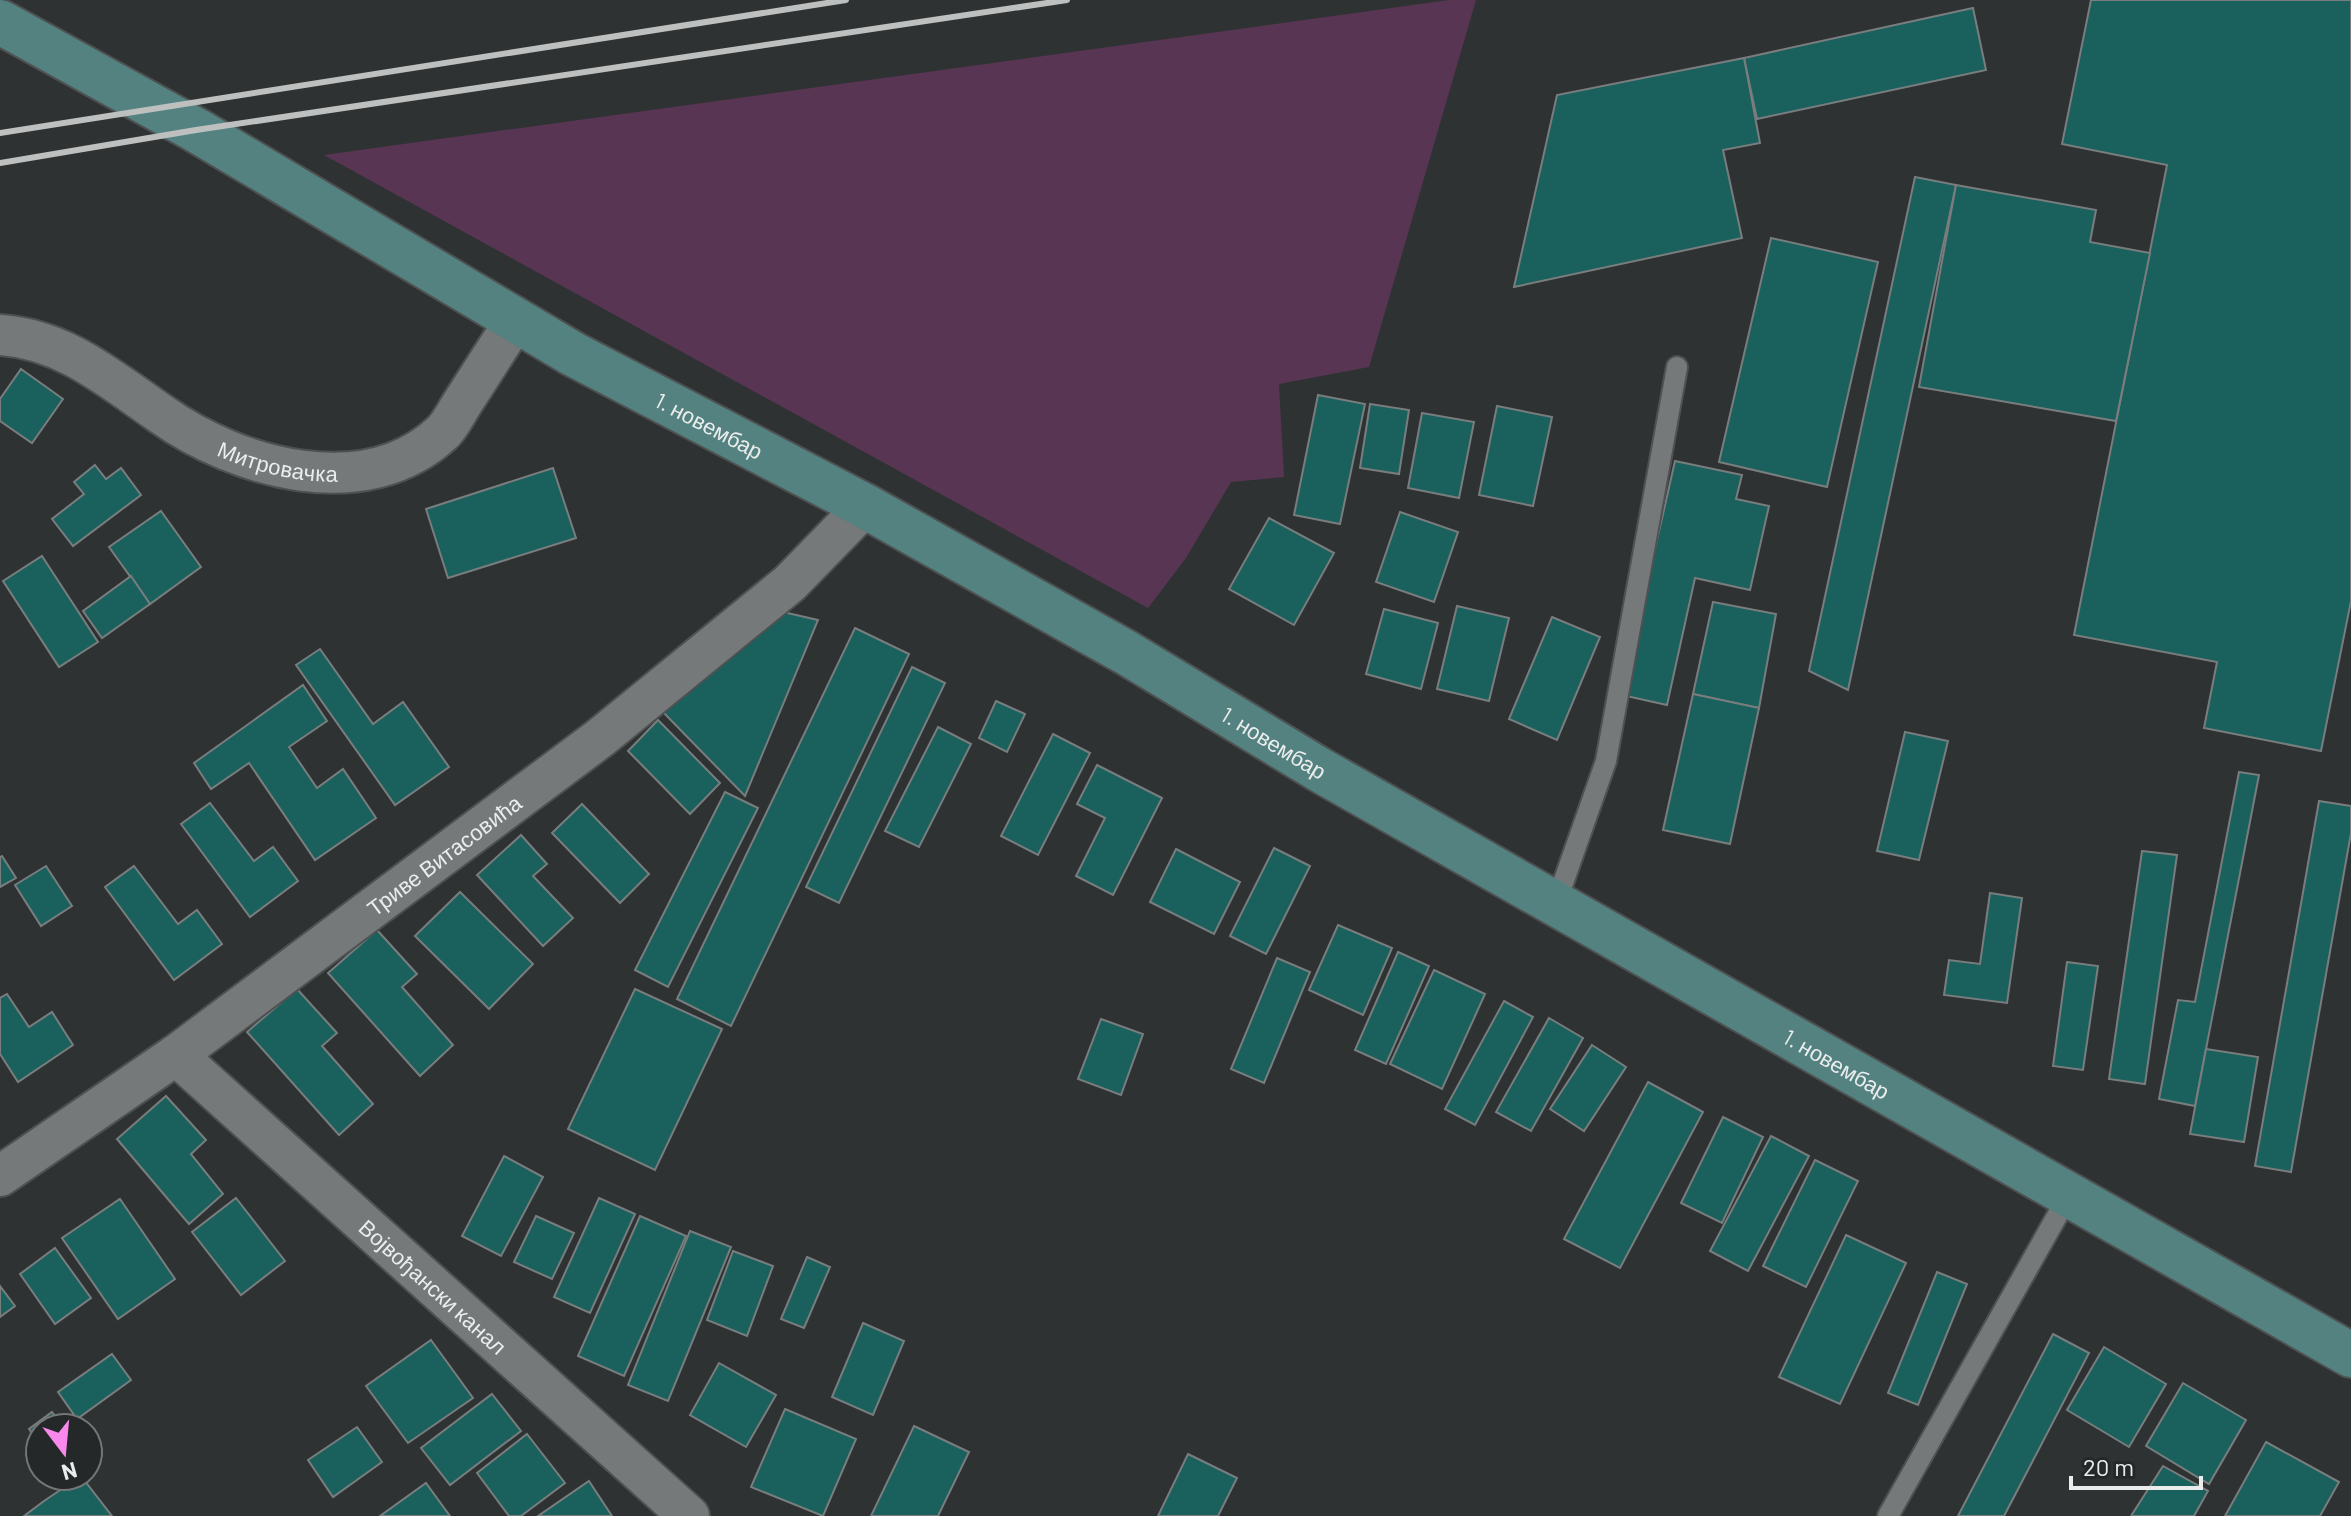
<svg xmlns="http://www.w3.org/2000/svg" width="2351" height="1516" font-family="Barlow,sans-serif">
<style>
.green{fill:#583553}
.building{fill:#1a605d;stroke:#797d7d;stroke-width:2}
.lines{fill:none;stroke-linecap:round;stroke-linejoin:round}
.service-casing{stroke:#4e5151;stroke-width:24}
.minor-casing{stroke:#4e5151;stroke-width:44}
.secondary-casing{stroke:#4e5151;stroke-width:48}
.service{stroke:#757979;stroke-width:20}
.minor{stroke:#757979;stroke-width:40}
.secondary{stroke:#538281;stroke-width:44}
.rail{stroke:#bec0c0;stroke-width:6}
.labels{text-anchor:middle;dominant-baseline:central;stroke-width:7;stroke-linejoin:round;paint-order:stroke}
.street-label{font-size:22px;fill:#ebeded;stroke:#252828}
</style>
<rect width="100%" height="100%" fill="#2f3232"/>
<polygon class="green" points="1449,0 1476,0 1369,367 1279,384 1284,477 1231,482 1186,558 1148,608 324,155"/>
<g class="building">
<polygon points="2091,0 2351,0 2351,601 2321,751 2204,728 2217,662 2074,635 2167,165 2062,144"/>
<polygon points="1973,8 1986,70 1757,119 1744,58"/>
<polygon points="1744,58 1760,143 1723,150 1742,238 1514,287 1557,95"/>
<polygon points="1915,177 1956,185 1848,690 1809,671"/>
<polygon points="1956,185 2096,210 2090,242 2150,253 2116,421 1919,387"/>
<polygon points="1771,238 1878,262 1827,487 1719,462"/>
<polygon points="21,369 63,399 32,443 0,421 0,399"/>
<polygon points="1318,395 1365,404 1340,524 1294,515"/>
<polygon points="1370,404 1409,410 1399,474 1360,468"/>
<polygon points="1497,406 1552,417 1533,506 1479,495"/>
<polygon points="1422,413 1474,422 1459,498 1408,488"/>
<polygon points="1675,461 1742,475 1736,499 1769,506 1750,590 1695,578 1667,705 1622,695"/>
<polygon points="95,465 106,479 121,468 141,495 73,546 52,519 84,494 74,482"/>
<polygon points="553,468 576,538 448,578 426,509"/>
<polygon points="161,511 201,567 150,604 109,547"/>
<polygon points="1400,512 1458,532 1434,602 1376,582"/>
<polygon points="1269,518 1334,553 1294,625 1229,589"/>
<polygon points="42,556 98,642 59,667 3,581"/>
<polygon points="131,576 150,604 102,638 83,611"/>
<polygon points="1713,602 1776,614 1759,708 1693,694"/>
<polygon points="1457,606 1509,618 1489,701 1437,689"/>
<polygon points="770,609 818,620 745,796 660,709"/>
<polygon points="1384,609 1438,623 1421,689 1366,674"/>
<polygon points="1552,617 1600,637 1557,740 1509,719"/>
<polygon points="855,628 909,654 731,1026 677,999"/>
<polygon points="320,649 373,724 403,702 449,767 395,805 296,665"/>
<polygon points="912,667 945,683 839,903 806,887"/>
<polygon points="303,685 327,721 289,747 317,788 343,769 376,818 315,860 249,763 211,789 194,763"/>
<polygon points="1693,694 1759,708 1730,844 1663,830"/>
<polygon points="996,701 1025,714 1007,752 979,738"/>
<polygon points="658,720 720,783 690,814 628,751"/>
<polygon points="938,727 971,744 919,847 885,831"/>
<polygon points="1905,732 1948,741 1919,860 1877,851"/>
<polygon points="1053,734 1090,753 1038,855 1001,836"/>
<polygon points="1097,765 1162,798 1113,895 1076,876 1105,818 1077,804"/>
<polygon points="2239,772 2259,775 2195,1106 2159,1099 2178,1000 2195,1002"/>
<polygon points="725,792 758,808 668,987 635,970"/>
<polygon points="2319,801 2351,806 2351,833 2291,1172 2255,1166"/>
<polygon points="210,803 254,861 273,847 298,881 250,917 181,824"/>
<polygon points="582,804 649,874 620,903 552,833"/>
<polygon points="521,835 547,864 533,876 573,918 543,946 477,875"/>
<polygon points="1274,848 1310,866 1266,954 1230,936"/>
<polygon points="1176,849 1240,882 1214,934 1150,902"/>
<polygon points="2142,851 2177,855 2145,1084 2109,1079"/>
<polygon points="2,856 16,878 0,887 0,857"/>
<polygon points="46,866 72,906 41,926 15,885"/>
<polygon points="134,866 178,924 197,910 222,944 174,980 105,887"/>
<polygon points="460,892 533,964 489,1009 415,936"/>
<polygon points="1990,893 2022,898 2007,1003 1944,995 1949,960 1980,964"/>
<polygon points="1338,925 1392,948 1363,1015 1309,990"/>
<polygon points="377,930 417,974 402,987 453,1045 420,1076 328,973"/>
<polygon points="1398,952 1429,966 1386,1064 1355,1050"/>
<polygon points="1277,958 1310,972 1264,1083 1231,1069"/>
<polygon points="2067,962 2098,966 2083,1070 2053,1066"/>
<polygon points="1434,970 1485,994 1442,1089 1390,1064"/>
<polygon points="297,989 337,1033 322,1046 373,1104 339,1135 247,1032"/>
<polygon points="635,989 722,1029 655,1170 568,1129"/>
<polygon points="7,994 29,1027 52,1012 73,1045 18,1082 0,1054 0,998"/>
<polygon points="1504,1001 1533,1017 1475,1125 1445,1109"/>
<polygon points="1549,1018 1583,1038 1531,1131 1496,1112"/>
<polygon points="1101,1019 1143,1034 1121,1095 1078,1079"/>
<polygon points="1592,1045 1626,1067 1584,1131 1550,1109"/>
<polygon points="2206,1049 2258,1057 2244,1142 2190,1134"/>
<polygon points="1648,1082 1703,1112 1620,1268 1564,1239"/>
<polygon points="166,1096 206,1140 191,1154 223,1194 189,1224 117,1139"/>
<polygon points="1723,1117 1763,1137 1722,1223 1681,1203"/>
<polygon points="1771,1136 1809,1156 1748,1271 1710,1251"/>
<polygon points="504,1156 543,1177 501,1256 462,1236"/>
<polygon points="1815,1160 1858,1181 1806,1287 1763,1266"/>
<polygon points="236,1198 285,1261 241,1295 192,1232"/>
<polygon points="599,1198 635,1214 590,1313 554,1297"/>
<polygon points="120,1199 175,1279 118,1319 62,1238"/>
<polygon points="536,1216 574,1233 552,1279 514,1262"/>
<polygon points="640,1216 686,1236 624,1376 578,1356"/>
<polygon points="690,1231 731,1247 668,1401 628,1385"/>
<polygon points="1846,1235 1906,1263 1840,1404 1779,1377"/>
<polygon points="55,1248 91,1298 55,1324 20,1274"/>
<polygon points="733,1251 773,1266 747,1336 707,1320"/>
<polygon points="807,1257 830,1267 804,1328 781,1319"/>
<polygon points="1937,1272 1967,1284 1918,1405 1888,1393"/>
<polygon points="0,1286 15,1306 0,1317"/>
<polygon points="863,1323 904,1341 873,1415 832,1397"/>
<polygon points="2053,1334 2089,1353 2004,1516 1958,1516"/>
<polygon points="431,1340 473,1398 408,1443 366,1386"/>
<polygon points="2104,1347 2166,1384 2129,1447 2067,1410"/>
<polygon points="112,1354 131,1380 77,1419 58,1392"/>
<polygon points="719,1363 776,1395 746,1447 690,1415"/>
<polygon points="2183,1383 2246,1420 2209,1484 2146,1446"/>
<polygon points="492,1394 521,1431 450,1485 421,1448"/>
<polygon points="785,1409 856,1439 823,1516 751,1487"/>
<polygon points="52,1412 64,1428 40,1428 40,1444 29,1429"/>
<polygon points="914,1426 969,1452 938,1516 871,1516"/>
<polygon points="357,1427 382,1462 333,1497 308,1460"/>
<polygon points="527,1434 565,1483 521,1516 509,1516 477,1473"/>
<polygon points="2266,1442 2339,1482 2320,1516 2225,1516"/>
<polygon points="1188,1454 1237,1478 1218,1516 1158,1516"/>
<polygon points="2163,1466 2208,1491 2194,1516 2131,1516"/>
<polygon points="81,1476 112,1516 24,1516 44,1501"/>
<polygon points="589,1481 612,1516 538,1516"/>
<polygon points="426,1483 450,1516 380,1516"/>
</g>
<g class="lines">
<defs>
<g id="service">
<polyline points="1556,903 1606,761 1677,367"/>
<polyline points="1888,1516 2070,1193"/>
</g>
<g id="minor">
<path id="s1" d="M 0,335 C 64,339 110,379 161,414 C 237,468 366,505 443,432 C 451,424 457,411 463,402 C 481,374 498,347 516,320"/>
<path id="s2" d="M 176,1055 L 689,1516"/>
<path id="s3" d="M 0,1176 L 176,1055 L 600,738 L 790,583 L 865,506"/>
</g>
<g id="secondary">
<path id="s4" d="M 0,22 L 196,130 L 573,354 L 865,506 L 1127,653 L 1320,770 L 2351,1355"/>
</g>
</defs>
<use href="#service" class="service-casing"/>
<use href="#minor" class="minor-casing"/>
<use href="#secondary" class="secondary-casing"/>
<use href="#service" class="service"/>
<use href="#minor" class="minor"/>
<use href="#secondary" class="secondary"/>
<g class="rail">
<polyline points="0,133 846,0"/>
<polyline points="0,163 196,130 1067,0"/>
</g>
</g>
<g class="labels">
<g class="street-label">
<text stroke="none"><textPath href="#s4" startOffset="816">1. новембар</textPath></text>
<text stroke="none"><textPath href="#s1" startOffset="310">Митровачка</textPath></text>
<text stroke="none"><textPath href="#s4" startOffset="1464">1. новембар</textPath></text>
<text stroke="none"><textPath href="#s3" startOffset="548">Триве Витасовића</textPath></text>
<text stroke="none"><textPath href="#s4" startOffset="2112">1. новембар</textPath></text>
<text stroke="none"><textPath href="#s2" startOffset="346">Војвођански канал</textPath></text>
</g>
</g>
<g transform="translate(64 1452) rotate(164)"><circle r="38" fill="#252828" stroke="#747777" stroke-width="2"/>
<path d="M0-6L14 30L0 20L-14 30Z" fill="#f888eb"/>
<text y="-12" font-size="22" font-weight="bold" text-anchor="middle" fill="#ebeded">N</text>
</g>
<path d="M2071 1476v12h130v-12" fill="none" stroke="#ebeded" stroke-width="4"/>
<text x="2083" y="1476" font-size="24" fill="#ebeded" stroke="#252828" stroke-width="6" paint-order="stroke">20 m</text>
</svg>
